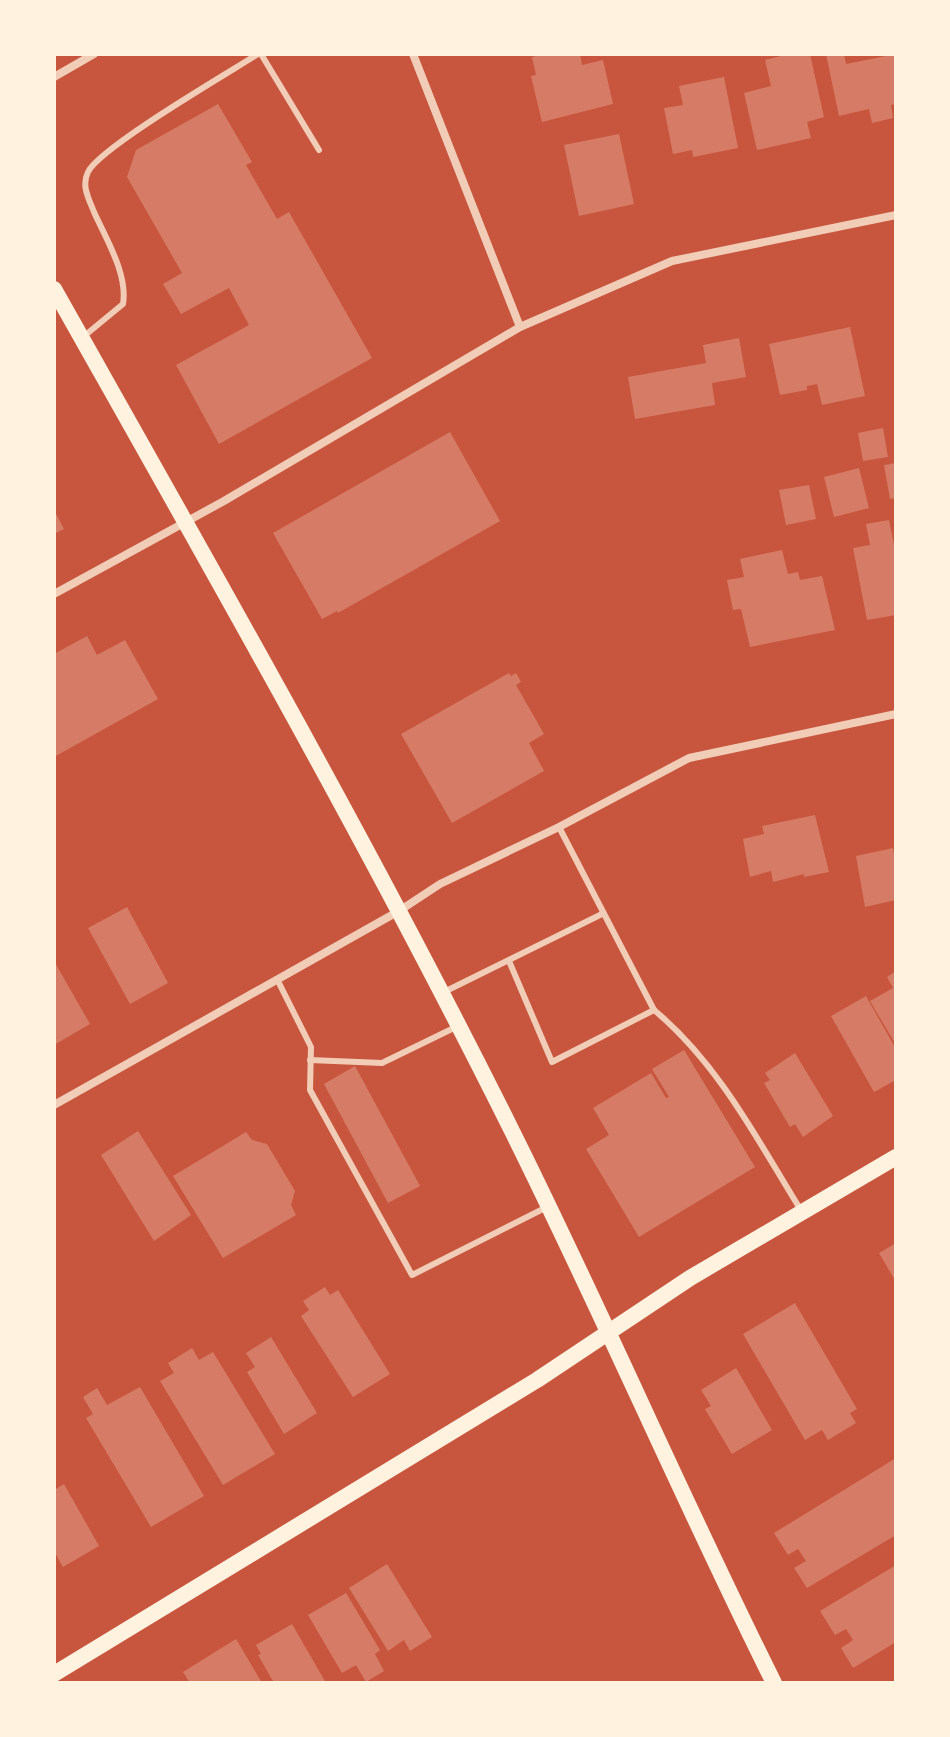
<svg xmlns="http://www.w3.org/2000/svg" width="950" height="1737" font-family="Lora,serif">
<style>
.building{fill:#d67c66}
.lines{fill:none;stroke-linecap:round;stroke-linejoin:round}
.service{stroke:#f1ccb7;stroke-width:6}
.minor{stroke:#f1ccb7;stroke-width:8}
.secondary{stroke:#fff3e0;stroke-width:16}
</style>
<rect width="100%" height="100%" fill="#c8553d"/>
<g class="building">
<polygon points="546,54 580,54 582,65 603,60 613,104 542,122 531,76 536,75 532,57"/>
<polygon points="789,54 810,54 824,117 807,122 811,138 757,150 744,93 771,86 765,60"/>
<polygon points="826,54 844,54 846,64 896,54 896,104 891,105 893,118 872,123 869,109 839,116"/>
<polygon points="724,77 738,148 693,157 692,150 673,154 664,108 683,105 679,86"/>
<polygon points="218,104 252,162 246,165 277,219 289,212 372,358 219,444 176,365 249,325 229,288 181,314 163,284 182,273 127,177 136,150"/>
<polygon points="619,134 634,204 579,216 564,145"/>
<polygon points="850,327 865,396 822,405 817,384 807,386 807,390 780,395 769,344"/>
<polygon points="739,338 746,377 712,383 715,405 635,419 628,377 706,363 703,345"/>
<polygon points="883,428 888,457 863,461 858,433"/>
<polygon points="450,432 500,521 338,613 337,611 322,619 273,533"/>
<polygon points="896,463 896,498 890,499 884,465"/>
<polygon points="859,468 869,508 834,517 824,477"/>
<polygon points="809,485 816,519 786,525 779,490"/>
<polygon points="54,510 64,529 54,534"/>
<polygon points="889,520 896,555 896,615 867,620 853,548 870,545 866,524"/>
<polygon points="782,550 788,574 798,572 800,580 822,576 835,630 750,647 741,609 733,610 727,580 744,577 740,559"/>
<polygon points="87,636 97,655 125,640 158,699 54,757 54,654"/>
<polygon points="509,673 511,676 516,673 521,682 516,685 544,734 529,743 544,771 452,823 401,734"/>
<polygon points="815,815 829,872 804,877 804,874 773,882 771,871 750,877 743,839 764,834 762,826"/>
<polygon points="893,848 896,865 896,900 865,907 856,856"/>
<polygon points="127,907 168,983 130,1004 88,928"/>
<polygon points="54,961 90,1024 54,1045"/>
<polygon points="896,971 896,1045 870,1001 893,988 887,977"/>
<polygon points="866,996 896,1049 896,1080 874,1092 831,1016"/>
<polygon points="684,1050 755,1167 639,1237 586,1149 609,1135 593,1108 651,1073 666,1098 669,1097 652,1069"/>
<polygon points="795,1053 833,1116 803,1137 795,1124 790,1127 764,1083 770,1080 765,1073"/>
<polygon points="355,1066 420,1186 388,1203 324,1084"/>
<polygon points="138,1131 191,1215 154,1241 101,1155"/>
<polygon points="246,1132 252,1140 267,1144 295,1191 291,1205 296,1215 223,1258 173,1176"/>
<polygon points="896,1243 896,1282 879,1253"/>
<polygon points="325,1287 330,1295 338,1290 390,1374 353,1397 301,1316 309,1310 303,1301"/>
<polygon points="795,1303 857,1409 850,1413 856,1423 828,1440 822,1430 805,1440 743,1334"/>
<polygon points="271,1337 317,1413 284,1434 247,1372 255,1367 246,1353"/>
<polygon points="192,1348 199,1360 213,1352 275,1454 223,1485 160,1381 174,1373 168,1363"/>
<polygon points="736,1368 772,1430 732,1454 705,1409 711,1406 701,1390"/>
<polygon points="140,1387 204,1496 151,1527 86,1418 93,1414 83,1397 97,1388 107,1405"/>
<polygon points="896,1458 896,1535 807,1588 794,1568 806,1561 798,1549 788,1555 774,1533"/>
<polygon points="64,1484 99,1546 63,1567 54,1551 54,1490"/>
<polygon points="387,1564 432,1637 410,1651 404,1640 388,1651 349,1588"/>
<polygon points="896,1565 896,1642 853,1668 841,1648 853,1640 846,1629 835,1635 820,1611"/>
<polygon points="346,1593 380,1650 375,1654 384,1671 366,1682 356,1665 342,1673 308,1615"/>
<polygon points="292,1624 326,1683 274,1683 258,1655 261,1654 256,1645"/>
<polygon points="236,1639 262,1683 190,1683 183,1672"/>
</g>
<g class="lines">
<g class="service">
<polyline points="261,54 319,150"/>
<path d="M 83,337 L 123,304 C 128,274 106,239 94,212 C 89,199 81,186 88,172 C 99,148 228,73 258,54"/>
<polyline points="509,961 552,1062 654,1010 559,827"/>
<polyline points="277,979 311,1047 310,1090 412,1275 547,1207"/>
<polyline points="444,992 602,914"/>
<path d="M 654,1010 C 719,1064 758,1141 802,1212"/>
<polyline points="310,1060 382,1063 458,1026"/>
</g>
<g class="minor">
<polyline points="413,54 520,327"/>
<polyline points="54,77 94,54"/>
<polyline points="54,594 224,501 520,327 672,261 896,215"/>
<polyline points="54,1105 399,911 440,884 559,827 689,758 896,714"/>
</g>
<g class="secondary">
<path d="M 54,289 C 210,566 368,842 510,1127 C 602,1311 682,1499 774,1683"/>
<polyline points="54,1674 537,1380 690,1278 896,1157"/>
</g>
</g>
<rect width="950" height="1737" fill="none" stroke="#fff3e0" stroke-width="112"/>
</svg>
